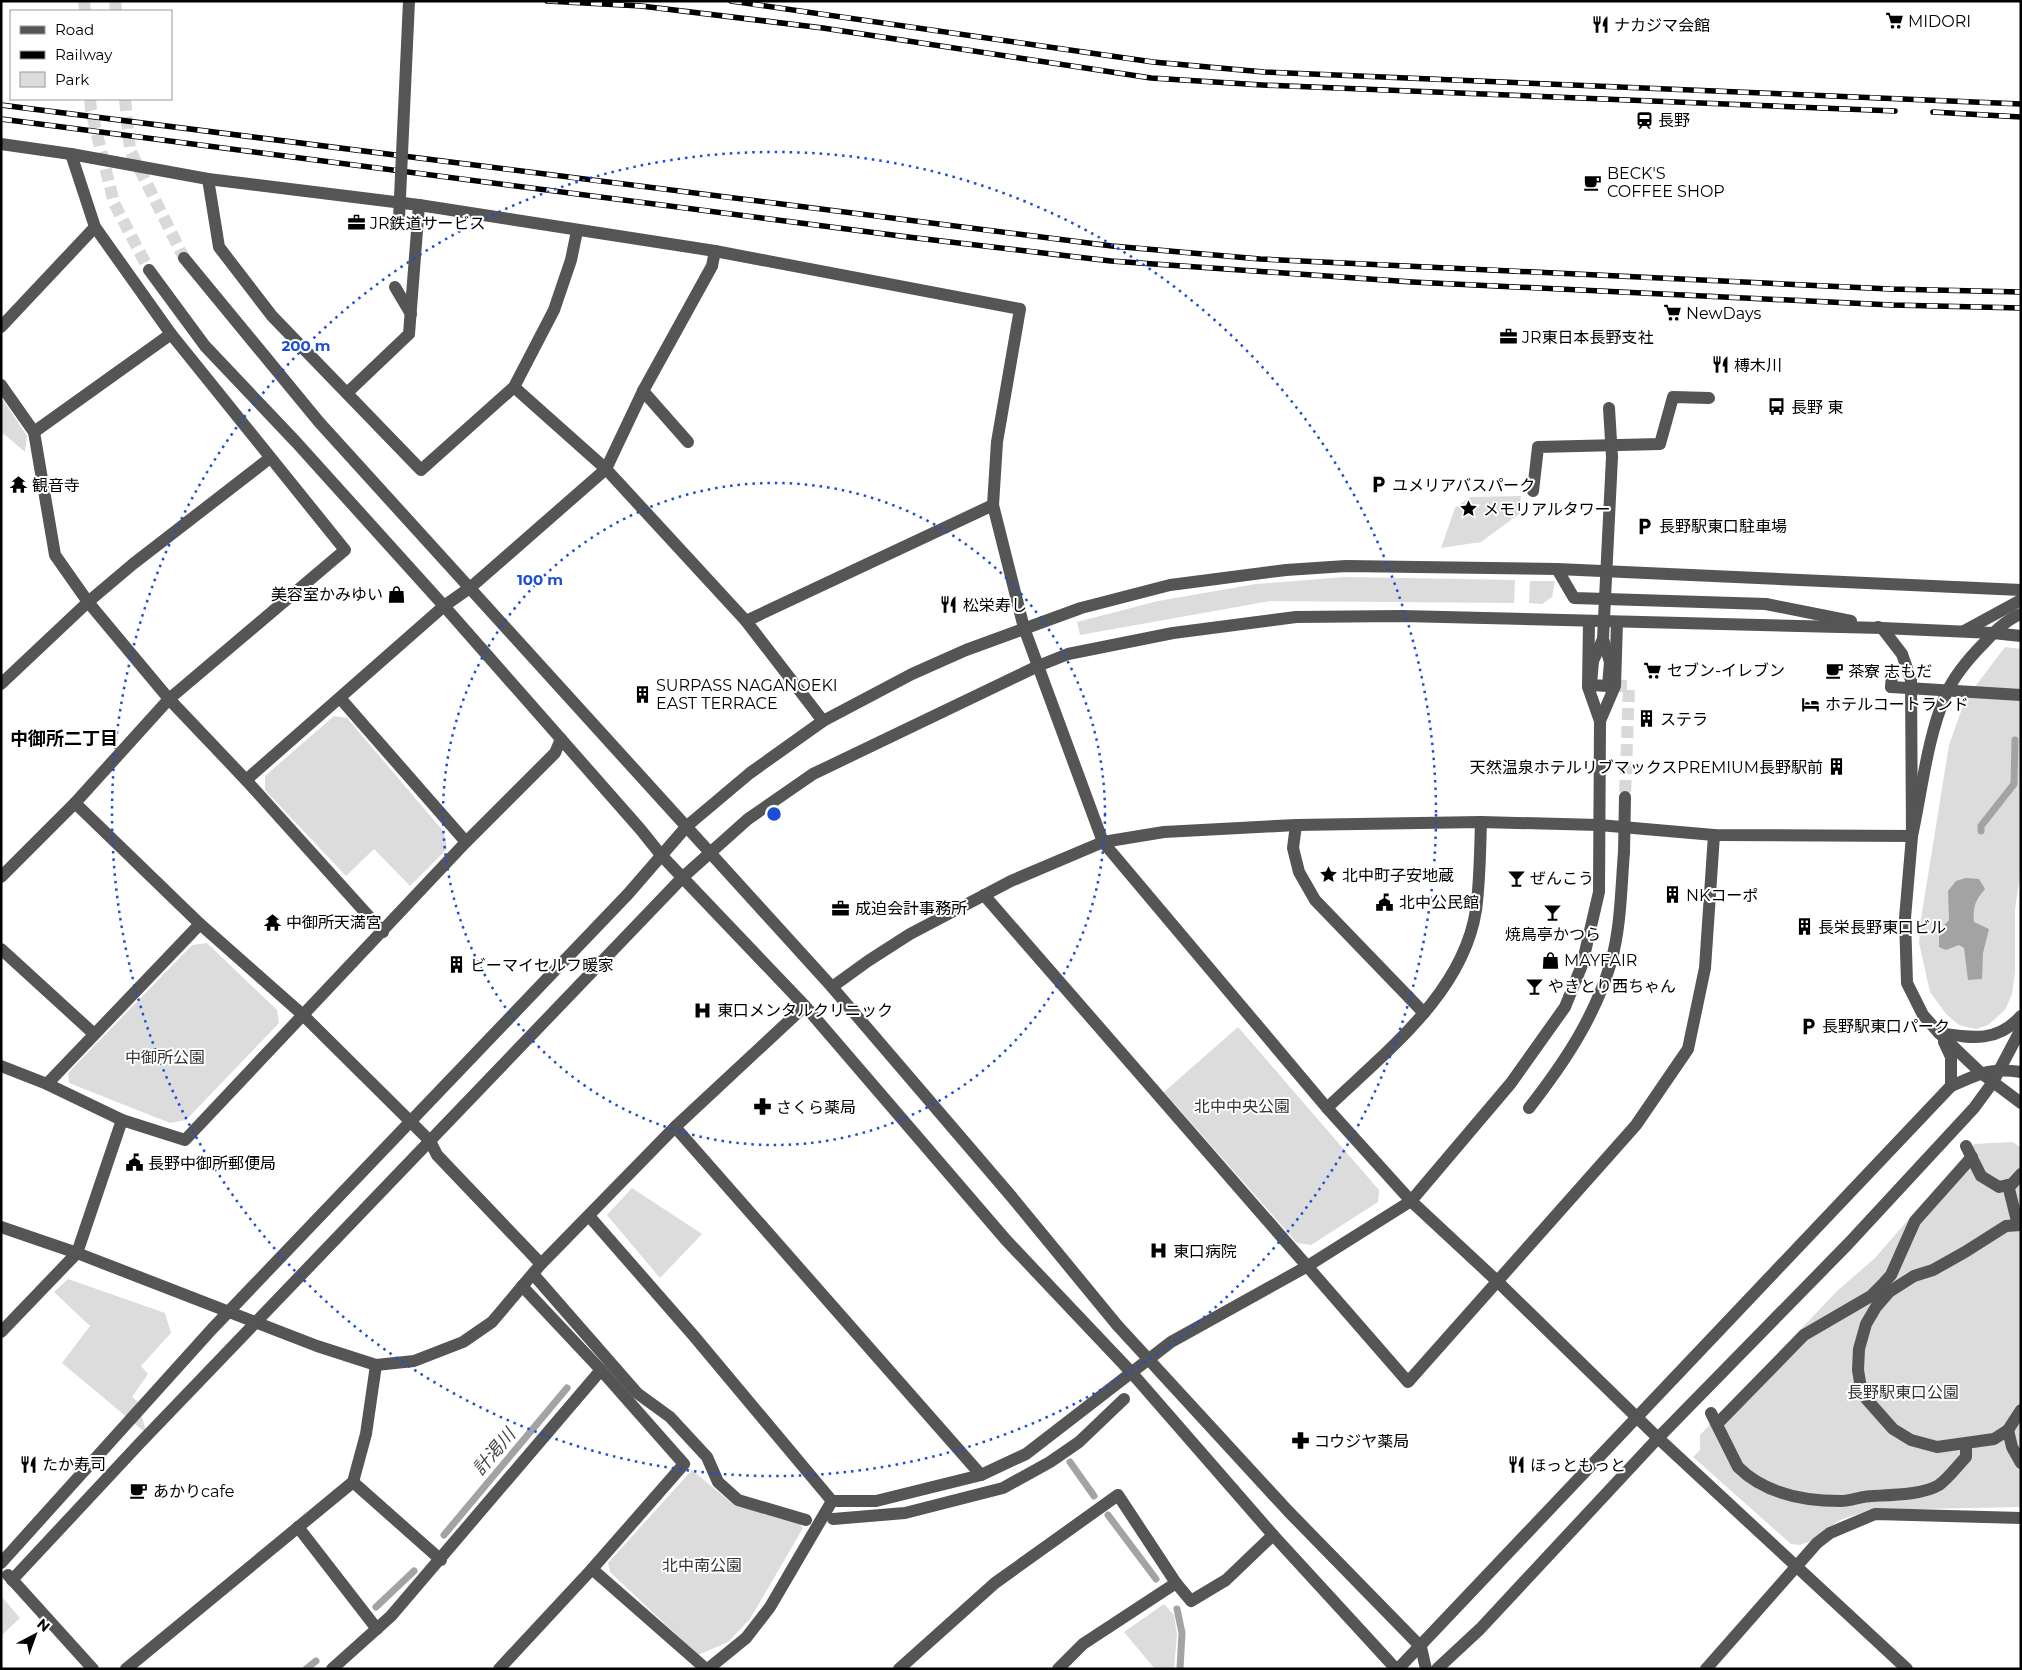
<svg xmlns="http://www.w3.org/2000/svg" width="2022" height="1670" font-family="Montserrat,'Noto Sans JP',sans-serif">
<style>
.green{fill:#dcdcdc}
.water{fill:#a3a3a3}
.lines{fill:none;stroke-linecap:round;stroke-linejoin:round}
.stream{stroke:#a3a3a3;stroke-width:7}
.minor-tunnel{stroke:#d9d9d9;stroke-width:12;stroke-dasharray:12 6;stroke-linecap:butt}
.minor{stroke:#555;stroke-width:12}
.rail-casing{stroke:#000;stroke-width:5.5}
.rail{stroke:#fff;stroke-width:4;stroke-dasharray:11;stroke-linecap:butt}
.minor-bridge{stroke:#555;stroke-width:12}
.ring{fill:none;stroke:#1d4ed8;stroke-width:2.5;stroke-dasharray:2.5 5}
.labels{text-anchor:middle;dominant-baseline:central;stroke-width:4;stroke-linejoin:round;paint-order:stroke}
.poi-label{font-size:16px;fill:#000;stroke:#fff;text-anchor:start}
.park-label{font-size:16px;fill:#333;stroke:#fff}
.neighbourhood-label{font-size:18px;font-weight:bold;fill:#000;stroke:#fff}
.water-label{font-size:18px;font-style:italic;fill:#444;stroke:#fff}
.centre{fill:#1d4ed8;stroke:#fff;stroke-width:2.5}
.ring-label{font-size:15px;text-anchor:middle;font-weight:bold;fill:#1d4ed8;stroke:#fff;stroke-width:4;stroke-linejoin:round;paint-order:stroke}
</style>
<rect width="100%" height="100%" fill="#fff"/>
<g class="green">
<polygon points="1,397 27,436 25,452 4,434 1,436"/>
<polygon points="1521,496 1519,514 1481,542 1441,548 1455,508 1470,497"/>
<polygon points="1345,577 1515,580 1514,603 1270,601 1080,635 1077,622 1158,601 1256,584"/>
<polygon points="1530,581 1555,581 1552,597 1542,604 1529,603"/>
<polygon points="2005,647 2021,649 2021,869 2015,909 2015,972 2012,994 2005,1010 1988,1025 1976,1029 1959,1025 1946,1014 1930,992 1919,943 1921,919 1949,745 1965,700"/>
<polygon points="334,716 347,718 444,832 447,849 410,886 374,849 346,876 265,790 265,776"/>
<polygon points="207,943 277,1010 279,1023 186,1120 170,1123 69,1083 68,1073 192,945"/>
<polygon points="1238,1027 1379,1190 1378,1202 1311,1245 1297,1243 1164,1092"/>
<polygon points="2013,1142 2021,1148 2021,1507 1870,1510 1840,1520 1809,1542 1799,1545 1791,1544 1693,1457 1700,1450 1700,1435 1837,1291 1875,1258 1974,1144"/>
<polygon points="632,1188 702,1234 660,1278 607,1215"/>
<polygon points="68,1279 165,1313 171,1333 141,1366 148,1374 132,1397 137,1401 147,1434 62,1363 90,1326 54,1292"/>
<polygon points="692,1470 734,1505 798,1522 803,1528 750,1619 728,1642 698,1655 610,1572 608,1563"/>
<polygon points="1,1596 20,1618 1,1636"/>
<polygon points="1164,1604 1174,1615 1177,1635 1174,1669 1155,1669 1124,1632"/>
</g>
<path class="water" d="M 1966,878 L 1979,879 L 1985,889 C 1975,901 1973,906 1974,922 L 1989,929 L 1983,953 L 1982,979 L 1968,980 L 1964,948 L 1959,945 L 1946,950 L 1939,947 L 1939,930 L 1949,920 L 1948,891 L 1956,881 Z"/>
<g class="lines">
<g class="stream">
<polyline points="1981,831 1981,826 2014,784 2015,740"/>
<polyline points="1070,1462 1094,1496"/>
<polyline points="1108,1515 1156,1579"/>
<polyline points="444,1535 567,1388"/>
<polyline points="376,1607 414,1571"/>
<polyline points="1177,1609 1182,1633 1180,1669"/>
<polyline points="306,1669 316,1661"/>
</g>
<g class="minor-tunnel">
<polyline points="84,1 85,11"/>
<polyline points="115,1 116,11"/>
<polyline points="90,99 91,110 114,203 149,270"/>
<polyline points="125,99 130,150 184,258"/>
<polyline points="1615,686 1629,686 1625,797"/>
</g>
<g class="minor">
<polyline points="1,144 71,154"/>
<polyline points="208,179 219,247 272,316 421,470 514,387 606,469 746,621 823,721"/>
<polyline points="184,258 319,422 832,987 1011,1196 1117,1325 1289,1512 1421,1647 1426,1669"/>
<polyline points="149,270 205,346 296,442 444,606 641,830 661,855 805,1006 1006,1240 1131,1372 1273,1535 1396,1669"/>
<polyline points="395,287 411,314"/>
<polyline points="1,327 95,227"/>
<polyline points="1,385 34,432 55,555 88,602 169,699 246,780 383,932"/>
<polyline points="514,387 554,310 571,260 577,231"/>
<polyline points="643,391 688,442"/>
<polyline points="347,393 409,334 419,205"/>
<polyline points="34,432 171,334"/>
<polyline points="1533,491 1538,447 1660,444 1673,397 1709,398"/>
<polyline points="1557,569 1574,598 1766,604 1851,621"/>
<polyline points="746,621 993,505"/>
<polyline points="1878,627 1882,628 1902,654 1911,680 1912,836 1905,918 1907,983 1923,1015 1939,1033 1981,1073 2021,1103"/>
<polyline points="1964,631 2021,600"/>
<polygon points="1603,639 1610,662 1608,686 1591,685 1593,661"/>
<polyline points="1,684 88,602 133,564 270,458"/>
<polyline points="1891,687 1892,675"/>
<polyline points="340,698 466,842"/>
<polyline points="1600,721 1615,686 1617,622"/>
<polyline points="246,780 444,606 471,587 606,469 643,391 712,266 715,251"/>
<polyline points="75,803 200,924 303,1015 430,1141 437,1155 541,1264"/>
<polyline points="1296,825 1293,848 1299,872 1315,900 1424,1013"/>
<polyline points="1,877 75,803 169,699 345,550 171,334 95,227 71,154 208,179 419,205 715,251 1020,309 997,442 993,505 1024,628 1103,842 1327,1108 1411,1201 1497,1281 1658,1438 1907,1669"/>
<polyline points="984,895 1408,1382 1636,1125 1688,1049 1705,968 1714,835"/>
<polyline points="1,949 93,1033"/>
<path d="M 832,987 L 868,961 L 910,934 L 1011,881 L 1103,842 L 1164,832 L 1296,825 L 1481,822 L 1599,825 L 1714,835 L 1912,836 C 1922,790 1927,738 1946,694 C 1955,674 1970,657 1985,642 C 1995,631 2007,619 2021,614"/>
<path d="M 1939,1033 C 1971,1038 1997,1043 2021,1016"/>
<polyline points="1,1066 47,1084 122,1120 185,1140 466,842 555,753 561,739"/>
<polyline points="47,1084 200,924"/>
<path d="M 1951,1086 C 1979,1074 1990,1067 2021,1072"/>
<path d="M 1327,1108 C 1384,1053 1463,994 1476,910 C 1480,881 1480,851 1481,822"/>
<path d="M 1529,1108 C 1564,1063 1595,1017 1611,962 C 1621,927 1621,888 1624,852"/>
<polyline points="675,1127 981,1475"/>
<polyline points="1966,1146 1981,1176 1999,1187 2012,1184 2021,1174"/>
<polyline points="2008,1185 2018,1225"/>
<polyline points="589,1216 693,1335 832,1501 876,1501 981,1475 1026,1454 1171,1342 1306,1267 1411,1201 1511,1083 1565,1007 1582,965 1599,892 1600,721 1588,687 1589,621"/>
<polyline points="2021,1225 2006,1226 1965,1252 1933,1270 1914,1276 1889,1292 1876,1307 1866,1324 1859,1349 1858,1370 1862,1394 1893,1429 1911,1440 1937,1447 1994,1439 2008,1430 2021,1410"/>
<polyline points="1,1227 77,1253 317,1346 376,1365 414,1361 463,1342 492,1322 541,1264 675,1127 805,1006"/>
<polyline points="533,1274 637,1393 670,1417 707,1457 718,1482 738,1500 806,1520"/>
<polyline points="1,1332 77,1253 122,1120"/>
<path d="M 1711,1413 L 1738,1467 C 1765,1494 1805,1501 1841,1501 C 1851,1501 1862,1496 1872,1496 C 1890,1495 1923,1495 1939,1485 C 1949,1478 1958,1465 1966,1457 L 1966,1444"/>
<polyline points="1717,1424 1804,1335 1871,1296 1882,1285 1891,1275 1915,1221 1972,1157"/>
<polyline points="2008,1430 2012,1447 2021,1463"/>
<polyline points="353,1482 441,1560"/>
<polyline points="833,1519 905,1513 1003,1488 1050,1462 1079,1442 1124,1399"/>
<polyline points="298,1527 377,1629"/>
<polyline points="1,1563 212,1329 628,894 687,826 750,773 823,721 912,674 966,650 1081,608 1170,585 1286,570 1346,566 1557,569 2021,590"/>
<polyline points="592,1569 706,1669"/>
<polyline points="8,1575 93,1669"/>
<polyline points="12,1580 139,1444 683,877 748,819 813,774 1038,666 1068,654 1173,633 1296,617 1402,616 1882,628 1993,633 2021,636"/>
<polyline points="126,1669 353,1482 366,1434 376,1365"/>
<polyline points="332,1669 391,1616 601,1370"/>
<polyline points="499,1669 592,1569 684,1464 601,1370 522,1286"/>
<polyline points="708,1669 746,1638 770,1607 832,1501"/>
<polyline points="899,1669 995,1583 1118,1495 1176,1583 1191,1601 1226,1580 1273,1535"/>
<polyline points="1058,1669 1083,1644 1176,1583"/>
<polyline points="1398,1669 1951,1086 1951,1057 1944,1042"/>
<polyline points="1437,1669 1480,1629 1658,1438 1848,1244 1974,1108 1993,1082 2021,1029"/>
<polyline points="1706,1669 1817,1543 1830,1533 1875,1514 2021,1518"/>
</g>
<defs>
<g id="rail">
<polyline points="547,1 641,6 823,28 1151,78 1262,85 1895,111"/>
<polyline points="731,1 1153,62 1264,72 2021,104"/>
<polyline points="1,105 1112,246 1260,259 1890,289 2021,292"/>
<polyline points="1933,112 2021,117"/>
<polyline points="1,119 908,237 1111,261 1412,282 1892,305 2021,308"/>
</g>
</defs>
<use href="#rail" class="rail-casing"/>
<use href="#rail" class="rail"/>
<g class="minor-bridge">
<polyline points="399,219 409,1"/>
<polyline points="1603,639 1612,457 1609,408"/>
<polyline points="1891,687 2021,695"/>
<polyline points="1624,852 1625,797"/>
</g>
</g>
<g class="ring">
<circle cx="774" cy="814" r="331"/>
<circle cx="774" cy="814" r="662"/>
</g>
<defs>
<symbol id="supermarket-bare" viewBox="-9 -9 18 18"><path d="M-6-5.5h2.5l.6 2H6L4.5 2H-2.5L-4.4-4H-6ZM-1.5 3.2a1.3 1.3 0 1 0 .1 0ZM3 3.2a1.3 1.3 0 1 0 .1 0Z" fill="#000" stroke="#fff" stroke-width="2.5" paint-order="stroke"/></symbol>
<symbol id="restaurant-bare" viewBox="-9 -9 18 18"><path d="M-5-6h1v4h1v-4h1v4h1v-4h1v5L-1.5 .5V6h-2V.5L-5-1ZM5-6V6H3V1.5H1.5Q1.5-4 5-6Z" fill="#000" stroke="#fff" stroke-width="2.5" paint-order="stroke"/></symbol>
<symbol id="station-bare" viewBox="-9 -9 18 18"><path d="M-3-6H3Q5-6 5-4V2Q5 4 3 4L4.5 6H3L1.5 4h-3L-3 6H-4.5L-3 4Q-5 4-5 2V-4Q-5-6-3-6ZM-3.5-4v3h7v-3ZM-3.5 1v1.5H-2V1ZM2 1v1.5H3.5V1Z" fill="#000" stroke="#fff" stroke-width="2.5" paint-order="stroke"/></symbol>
<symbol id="cafe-bare" viewBox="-9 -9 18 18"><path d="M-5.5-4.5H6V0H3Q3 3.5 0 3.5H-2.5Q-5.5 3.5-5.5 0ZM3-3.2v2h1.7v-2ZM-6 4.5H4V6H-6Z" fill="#000" stroke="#fff" stroke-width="2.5" paint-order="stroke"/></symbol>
<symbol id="office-bare" viewBox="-9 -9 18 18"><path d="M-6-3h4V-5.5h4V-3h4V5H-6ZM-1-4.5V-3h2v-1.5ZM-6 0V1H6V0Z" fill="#000" stroke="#fff" stroke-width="2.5" paint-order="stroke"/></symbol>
<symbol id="bus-bare" viewBox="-9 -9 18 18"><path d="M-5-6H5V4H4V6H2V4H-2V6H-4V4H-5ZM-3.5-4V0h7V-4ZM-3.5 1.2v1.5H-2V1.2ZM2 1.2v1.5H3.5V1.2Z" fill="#000" stroke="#fff" stroke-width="2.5" paint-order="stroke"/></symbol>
<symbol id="temple-bare" viewBox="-9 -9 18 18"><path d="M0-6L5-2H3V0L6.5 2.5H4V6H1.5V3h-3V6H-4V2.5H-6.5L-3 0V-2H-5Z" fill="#000" stroke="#fff" stroke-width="2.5" paint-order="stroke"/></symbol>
<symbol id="parking-bare" viewBox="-9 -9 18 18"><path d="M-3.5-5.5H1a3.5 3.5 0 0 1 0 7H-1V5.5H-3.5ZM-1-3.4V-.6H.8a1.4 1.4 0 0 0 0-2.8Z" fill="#000" stroke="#fff" stroke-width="2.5" paint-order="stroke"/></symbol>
<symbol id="sight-bare" viewBox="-9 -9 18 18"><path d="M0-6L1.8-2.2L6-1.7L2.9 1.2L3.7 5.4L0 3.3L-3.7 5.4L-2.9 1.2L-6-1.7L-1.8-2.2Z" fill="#000" stroke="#fff" stroke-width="2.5" paint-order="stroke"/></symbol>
<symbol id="shop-bare" viewBox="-9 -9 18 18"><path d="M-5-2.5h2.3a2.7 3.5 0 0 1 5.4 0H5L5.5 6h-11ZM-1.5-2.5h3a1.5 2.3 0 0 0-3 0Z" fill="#000" stroke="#fff" stroke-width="2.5" paint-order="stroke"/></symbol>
<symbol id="building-bare" viewBox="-9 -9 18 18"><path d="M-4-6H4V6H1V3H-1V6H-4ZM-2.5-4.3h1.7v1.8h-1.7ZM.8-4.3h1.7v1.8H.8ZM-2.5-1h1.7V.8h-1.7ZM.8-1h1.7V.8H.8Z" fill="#000" stroke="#fff" stroke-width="2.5" paint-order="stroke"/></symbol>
<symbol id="hotel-bare" viewBox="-9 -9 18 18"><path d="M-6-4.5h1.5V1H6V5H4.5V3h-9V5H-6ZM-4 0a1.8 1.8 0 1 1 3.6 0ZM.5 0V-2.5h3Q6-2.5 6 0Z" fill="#000" stroke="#fff" stroke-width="2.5" paint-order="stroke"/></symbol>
<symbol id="bar-bare" viewBox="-9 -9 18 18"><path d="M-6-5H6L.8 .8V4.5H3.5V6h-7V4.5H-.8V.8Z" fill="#000" stroke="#fff" stroke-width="2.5" paint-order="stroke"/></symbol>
<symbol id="civic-bare" viewBox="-9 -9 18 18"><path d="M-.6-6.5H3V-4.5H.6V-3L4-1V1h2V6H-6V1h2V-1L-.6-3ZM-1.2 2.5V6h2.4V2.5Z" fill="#000" stroke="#fff" stroke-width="2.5" paint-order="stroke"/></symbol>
<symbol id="hospital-bare" viewBox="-9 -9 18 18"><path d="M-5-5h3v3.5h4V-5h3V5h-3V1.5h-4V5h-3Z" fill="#000" stroke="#fff" stroke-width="2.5" paint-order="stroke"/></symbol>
<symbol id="pharmacy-bare" viewBox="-9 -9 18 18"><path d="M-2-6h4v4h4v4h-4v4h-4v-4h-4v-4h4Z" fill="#000" stroke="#fff" stroke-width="2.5" paint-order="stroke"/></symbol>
</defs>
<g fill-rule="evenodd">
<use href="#supermarket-bare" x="1882" y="8" width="25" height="25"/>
<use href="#restaurant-bare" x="1588" y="12" width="25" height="25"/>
<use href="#station-bare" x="1632" y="108" width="25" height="25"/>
<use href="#cafe-bare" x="1580" y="170" width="25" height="25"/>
<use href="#office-bare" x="344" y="210" width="25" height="25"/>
<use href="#supermarket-bare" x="1660" y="300" width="25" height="25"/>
<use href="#office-bare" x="1496" y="324" width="25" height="25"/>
<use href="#restaurant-bare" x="1708" y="352" width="25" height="25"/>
<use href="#bus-bare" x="1764" y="394" width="25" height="25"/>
<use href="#temple-bare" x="6" y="472" width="25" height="25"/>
<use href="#parking-bare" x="1366" y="472" width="25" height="25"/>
<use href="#sight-bare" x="1456" y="496" width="25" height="25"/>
<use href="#parking-bare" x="1632" y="514" width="25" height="25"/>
<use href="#shop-bare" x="384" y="582" width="25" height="25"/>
<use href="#restaurant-bare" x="936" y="592" width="25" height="25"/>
<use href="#supermarket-bare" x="1640" y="658" width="25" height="25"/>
<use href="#cafe-bare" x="1822" y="658" width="25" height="25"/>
<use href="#building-bare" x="630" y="682" width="25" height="25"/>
<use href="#hotel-bare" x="1798" y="692" width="25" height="25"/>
<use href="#building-bare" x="1634" y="706" width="25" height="25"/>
<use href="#building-bare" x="1824" y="754" width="25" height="25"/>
<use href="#sight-bare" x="1316" y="862" width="25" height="25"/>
<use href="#bar-bare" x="1504" y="866" width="25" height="25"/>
<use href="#building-bare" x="1660" y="882" width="25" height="25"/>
<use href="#civic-bare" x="1372" y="890" width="25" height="25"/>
<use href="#office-bare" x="828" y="896" width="25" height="25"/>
<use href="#bar-bare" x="1540" y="900" width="25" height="25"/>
<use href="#temple-bare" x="260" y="910" width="25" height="25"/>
<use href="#building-bare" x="1792" y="914" width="25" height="25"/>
<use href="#shop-bare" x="1538" y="948" width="25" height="25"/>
<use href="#building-bare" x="444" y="952" width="25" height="25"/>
<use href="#bar-bare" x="1522" y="974" width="25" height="25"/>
<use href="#hospital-bare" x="690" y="998" width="25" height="25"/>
<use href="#parking-bare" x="1796" y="1014" width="25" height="25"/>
<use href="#pharmacy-bare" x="750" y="1094" width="25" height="25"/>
<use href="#civic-bare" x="122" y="1150" width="25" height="25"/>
<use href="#hospital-bare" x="1146" y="1238" width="25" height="25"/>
<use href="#pharmacy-bare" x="1288" y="1428" width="25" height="25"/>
<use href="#restaurant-bare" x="16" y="1452" width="25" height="25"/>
<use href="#restaurant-bare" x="1504" y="1452" width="25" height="25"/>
<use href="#cafe-bare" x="126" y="1478" width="25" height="25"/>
</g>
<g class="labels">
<g class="poi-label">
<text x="1908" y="21">MIDORI</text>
<text x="1614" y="25">ナカジマ会館</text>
<text x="1658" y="120">長野</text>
<text x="1607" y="173">BECK'S<tspan x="1607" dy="18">COFFEE SHOP</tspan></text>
<text x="370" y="223">JR鉄道サービス</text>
<text x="1686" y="313">NewDays</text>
<text x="1522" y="337">JR東日本長野支社</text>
<text x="1734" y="365">榑木川</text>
<text x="1791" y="407">長野 東</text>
<text x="32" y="485">観音寺</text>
<text x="1392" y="485">ユメリアバスパーク</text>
<text x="1483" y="509">メモリアルタワー</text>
<text x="1659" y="526">長野駅東口駐車場</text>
<text x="383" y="594" text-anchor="end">美容室かみゆい</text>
<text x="963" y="605">松栄寿し</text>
<text x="1667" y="670">セブン-イレブン</text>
<text x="1848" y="671">茶寮 志もだ</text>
<text x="656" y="685">SURPASS NAGANOEKI<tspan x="656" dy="18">EAST TERRACE</tspan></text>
<text x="1825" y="704">ホテルコートランド</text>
<text x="1660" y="719">ステラ</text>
<text x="1823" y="767" text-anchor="end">天然温泉ホテルリブマックスPREMIUM長野駅前</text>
<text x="1342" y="875">北中町子安地蔵</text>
<text x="1530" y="878">ぜんこう</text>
<text x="1686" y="895">NKコーポ</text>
<text x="1399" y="902">北中公民館</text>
<text x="855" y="908">成迫会計事務所</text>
<text x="286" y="922">中御所天満宮</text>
<text x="1818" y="927">長栄長野東口ビル</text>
<text x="1553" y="934" text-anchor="middle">焼鳥亭かつら</text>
<text x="1564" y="960">MAYFAIR</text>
<text x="470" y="965">ビーマイセルフ暖家</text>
<text x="1548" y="986">やきとり西ちゃん</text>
<text x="717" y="1010">東口メンタルクリニック</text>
<text x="1822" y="1026">長野駅東口パーク</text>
<text x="776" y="1107">さくら薬局</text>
<text x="148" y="1163">長野中御所郵便局</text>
<text x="1173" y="1251">東口病院</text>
<text x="1314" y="1441">コウジヤ薬局</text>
<text x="42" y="1464">たか寿司</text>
<text x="1530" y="1465">ほっともっと</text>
<text x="153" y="1491">あかりcafe</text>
</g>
<g class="park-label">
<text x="165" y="1057">中御所公園</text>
<text x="1242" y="1106">北中中央公園</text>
<text x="1903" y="1392">長野駅東口公園</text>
<text x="702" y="1565">北中南公園</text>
</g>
<g class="neighbourhood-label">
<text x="64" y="739">中御所二丁目</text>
</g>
<g class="water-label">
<text transform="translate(494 1452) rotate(-50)">計渇川</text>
</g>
</g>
<circle cx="774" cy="814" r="8" class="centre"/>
<g class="ring-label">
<text x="306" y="351">200 m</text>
<text x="540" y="585">100 m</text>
</g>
<rect width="2022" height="1670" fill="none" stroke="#000000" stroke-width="5"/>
<rect x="10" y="10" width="162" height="90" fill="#ffffff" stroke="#999999"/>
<rect x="20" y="26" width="25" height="8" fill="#555555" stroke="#999999"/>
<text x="55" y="35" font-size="15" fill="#000000">Road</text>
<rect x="20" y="51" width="25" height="8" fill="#000000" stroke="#999999"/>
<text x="55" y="60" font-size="15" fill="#000000">Railway</text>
<rect x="20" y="72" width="25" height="15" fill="#dcdcdc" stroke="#999999"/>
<text x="55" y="85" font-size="15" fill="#000000">Park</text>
<g transform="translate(35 1635) rotate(41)" stroke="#ffffff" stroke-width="4" paint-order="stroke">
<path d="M0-4L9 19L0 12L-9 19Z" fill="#000000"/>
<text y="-8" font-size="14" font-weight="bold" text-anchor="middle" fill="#000000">N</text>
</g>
</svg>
